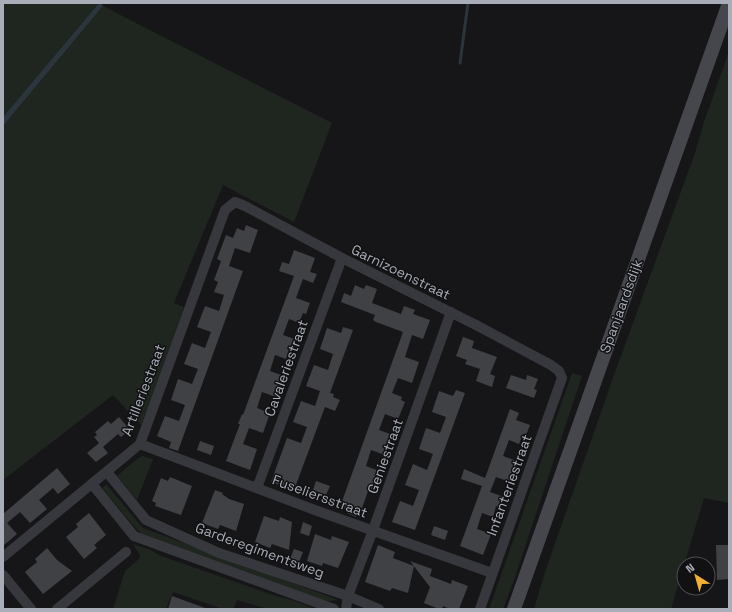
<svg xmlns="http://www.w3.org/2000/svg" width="732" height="612" font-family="'Space Grotesk',sans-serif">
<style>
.green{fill:#1e261f}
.water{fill:#2c353c}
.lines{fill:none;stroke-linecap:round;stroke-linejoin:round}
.stream{stroke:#2c353c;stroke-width:3}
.building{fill:#404145}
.street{stroke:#37383d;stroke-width:10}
.secondary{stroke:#45474d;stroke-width:14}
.labels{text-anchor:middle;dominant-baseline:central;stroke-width:3;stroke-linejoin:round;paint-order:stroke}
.street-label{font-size:14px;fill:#a8adb8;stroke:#111113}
</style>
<rect width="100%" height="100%" fill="#161618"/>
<g class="green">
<polygon points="3,3 99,3 3,117"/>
<polygon points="103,6 332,123 294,222 223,185 174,303 184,307 150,403 141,425 113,395 3,480 3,126"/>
<polygon points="729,51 729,503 704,498 671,609 534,609 545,572 614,375 695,153 704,122"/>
<polygon points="572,373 582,376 514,580 503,609 489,609"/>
<polygon points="142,456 153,459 137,500 117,476 137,459"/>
<polygon points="107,485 143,528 336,599 337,600 330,601 323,600 141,533 131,523 103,489 104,486"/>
<polygon points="133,544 151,550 161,556 276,596 292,600 315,609 267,609 237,600 233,609 223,609 173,592 166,609 113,609 125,571 140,558 140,555"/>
</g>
<polygon class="water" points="99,3 101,3 103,6 3,126 3,117"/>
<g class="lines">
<polyline class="stream" points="460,63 468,3"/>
</g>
<g class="building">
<polygon points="246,225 258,230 250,253 235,248 229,266 243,271 178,451 169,448 171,442 157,436 165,416 179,421 185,405 171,400 178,379 192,384 198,369 184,364 192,343 205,348 211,332 197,327 205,306 219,311 224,295 214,292 218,282 214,280 221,261 217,259 226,235 233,238 237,228 244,231"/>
<polygon points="294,250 315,258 310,272 317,274 313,283 303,279 296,298 310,303 306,314 303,313 299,323 289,319 283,335 297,340 293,350 289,349 286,359 275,355 270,371 284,376 276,397 262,392 257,408 270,413 263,433 249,428 243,444 257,449 250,470 226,461 240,424 238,424 242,414 243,415 294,276 279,271 282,262 289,264"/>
<polygon points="355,285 364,289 366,285 377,289 372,303 401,314 404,306 415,310 413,314 430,320 423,339 412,335 405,357 419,362 412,383 398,378 392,393 402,397 401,400 405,402 398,419 385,414 379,430 393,435 385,455 371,450 366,466 379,471 372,492 368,491 360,514 357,513 356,517 347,513 348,510 340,507 403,332 376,322 373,320 375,315 341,302 344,293 351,296"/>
<polygon points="343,327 353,330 330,393 334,394 333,397 340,400 335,411 325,407 294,490 271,482 287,438 301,443 307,427 293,422 301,401 315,406 320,391 306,386 314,365 328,370 333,354 320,349 327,328 341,333"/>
<polygon points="463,337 474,341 472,348 497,357 490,374 495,376 492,387 476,381 480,369 465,364 467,360 456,356"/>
<polygon points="511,375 526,380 527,375 538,379 534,389 537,390 534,398 506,388"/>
<polygon points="456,390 465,393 415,530 392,522 400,501 413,506 419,490 405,485 413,464 427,470 433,454 419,449 426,428 440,433 446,417 432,412 439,391 453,396"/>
<polygon points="510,409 519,413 516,420 530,425 526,435 523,434 519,444 509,440 503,456 517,461 510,482 496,477 490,492 504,497 500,508 496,506 493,517 482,513 477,529 491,534 483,555 460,546 482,486 461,479 464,469 485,478"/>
<polygon points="119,417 130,430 121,437 118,434 103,447 108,453 96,462 87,453 99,443 94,437 97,435 95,432 108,421 111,424"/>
<polygon points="200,441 214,446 211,455 197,450"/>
<polygon points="57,468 70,484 58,494 53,488 39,500 47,509 30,523 20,512 7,523 17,534 3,546 3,514"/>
<polygon points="170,477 192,486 181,515 155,506 156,503 152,501 161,478 168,481"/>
<polygon points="316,481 330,486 326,495 313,490"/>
<polygon points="215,490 223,493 222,494 229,499 244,504 236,531 220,525 218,529 202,523"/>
<polygon points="89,513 106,535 94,545 97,548 84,559 66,537 78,527 76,524"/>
<polygon points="264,516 279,521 280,517 292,522 289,550 272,544 270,548 255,542"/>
<polygon points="303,522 312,526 309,536 300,533"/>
<polygon points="434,526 448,531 445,540 431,535"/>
<polygon points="315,534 331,540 332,536 349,542 338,568 323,563 322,566 307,561"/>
<polygon points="378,545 395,552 393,558 414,566 408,593 392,588 390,591 365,582"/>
<polygon points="716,545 729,545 729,579 717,580"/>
<polygon points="47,548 57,560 72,571 43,594 25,572 37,562 35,559"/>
<polygon points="294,549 303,552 299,562 290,559"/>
<polygon points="410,561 432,569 430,576 451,584 452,580 468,586 459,609 450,609 443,606 442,609 439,609 424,603 430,587"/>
<polygon points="172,596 205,608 205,609 168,609"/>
</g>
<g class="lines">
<g class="street">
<polyline points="140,444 312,509 492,573"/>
<polyline points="107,472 146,520 219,553 348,596 379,609"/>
<polyline points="92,484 134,536 334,609"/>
<polyline points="257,488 342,258"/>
<polyline points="3,557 140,444 225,210 235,202 245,206 342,258 476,325 551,365 559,371 562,378 480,609"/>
<polyline points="3,575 31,609"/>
<polyline points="57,609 126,552"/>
<polyline points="346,609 348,596 373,530 451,312"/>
</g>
<polyline class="secondary" points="514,609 729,3"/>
</g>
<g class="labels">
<g class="street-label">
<text transform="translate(401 272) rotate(26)">Garnizoenstraat</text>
<text transform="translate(621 306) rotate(-70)">Spanjaardsdijk</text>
<text transform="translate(286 368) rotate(-70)">Cavaleriestraat</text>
<text transform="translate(143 390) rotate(-69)">Artilleriestraat</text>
<text transform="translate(385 456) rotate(-70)">Geniestraat</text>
<text transform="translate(509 485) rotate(-70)">Infanteriestraat</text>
<text transform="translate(320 496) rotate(20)">Fuseliersstraat</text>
<text transform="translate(260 550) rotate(20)">Garderegimentsweg</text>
</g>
</g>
<rect width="732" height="612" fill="none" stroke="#a8adb8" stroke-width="8"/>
<g transform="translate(696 576) rotate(323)"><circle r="19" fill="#111113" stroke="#4d4f55"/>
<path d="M0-3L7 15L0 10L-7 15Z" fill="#f2b134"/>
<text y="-6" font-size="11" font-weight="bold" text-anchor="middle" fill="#a8adb8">N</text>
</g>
</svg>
